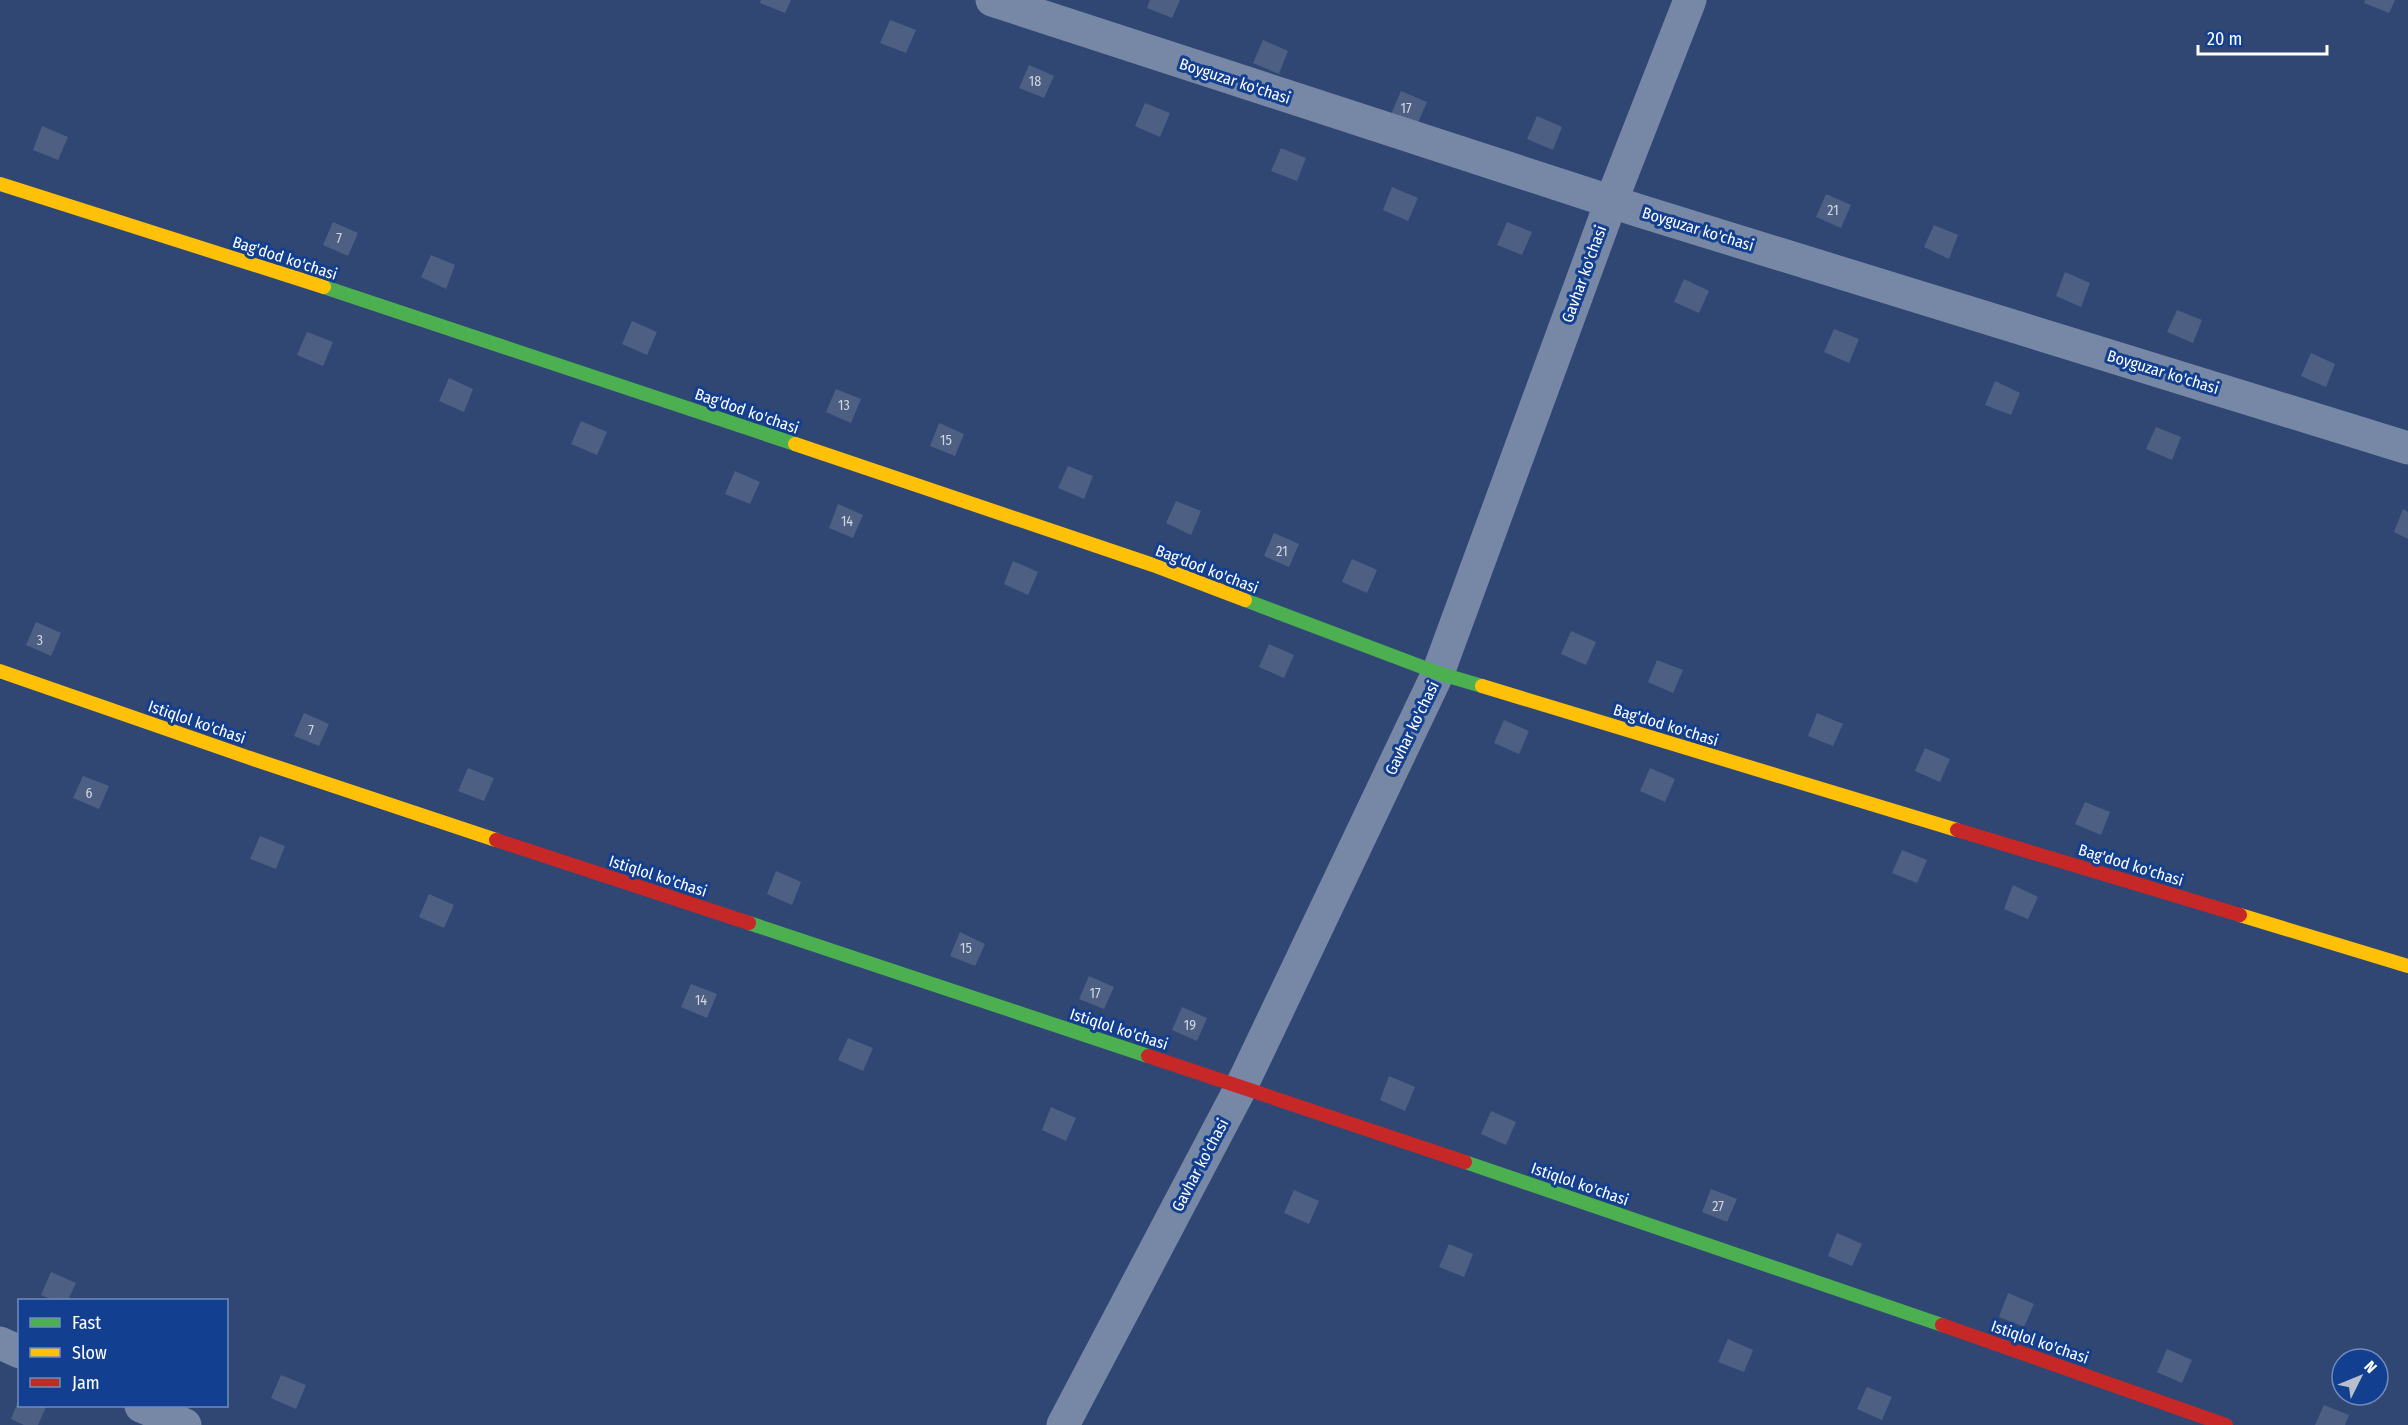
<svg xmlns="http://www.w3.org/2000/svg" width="2408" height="1425" font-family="'Fira Sans Condensed',sans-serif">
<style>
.building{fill:#4d6083}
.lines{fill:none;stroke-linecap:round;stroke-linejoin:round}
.street{stroke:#7788a7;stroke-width:33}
.fast{stroke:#4caf50;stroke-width:14}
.slow{stroke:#ffc107;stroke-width:14}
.jam{stroke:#c62828;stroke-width:14}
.labels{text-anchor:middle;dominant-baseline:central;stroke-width:6;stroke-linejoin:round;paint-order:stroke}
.number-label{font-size:14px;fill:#d2d7e0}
.street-label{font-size:16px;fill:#fff;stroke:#133f90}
</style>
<rect width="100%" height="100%" fill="#304773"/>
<g class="building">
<polygon points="761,0 791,0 785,13 760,3"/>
<polygon points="1150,0 1180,0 1172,18 1147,8"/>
<polygon points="2365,0 2395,0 2389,13 2364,3"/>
<polygon points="890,20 916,30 906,53 880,43"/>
<polygon points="1263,40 1288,51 1279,74 1253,63"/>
<polygon points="1029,65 1054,76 1044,98 1019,88"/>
<polygon points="1401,91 1427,102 1417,125 1391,114"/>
<polygon points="1145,103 1170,113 1160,137 1135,126"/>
<polygon points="1537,116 1562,127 1553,150 1527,139"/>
<polygon points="42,126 68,137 58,160 33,150"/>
<polygon points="1281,148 1306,158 1297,181 1271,171"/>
<polygon points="1392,187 1418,198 1408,221 1383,210"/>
<polygon points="1826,194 1851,205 1841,228 1816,217"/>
<polygon points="333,222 358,233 348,256 323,245"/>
<polygon points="1507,222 1532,232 1522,255 1497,245"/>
<polygon points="1934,225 1958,235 1949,259 1924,247"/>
<polygon points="431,255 455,265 446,289 421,277"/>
<polygon points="2065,272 2090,283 2081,307 2056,296"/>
<polygon points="1684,279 1709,291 1699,313 1674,302"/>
<polygon points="2177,310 2202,320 2193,343 2167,332"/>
<polygon points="632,321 657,332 647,355 622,344"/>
<polygon points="1834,329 1859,339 1849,363 1824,352"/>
<polygon points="307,332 333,342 323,366 297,355"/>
<polygon points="2311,353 2335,364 2326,387 2301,376"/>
<polygon points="449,378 473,389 464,412 439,401"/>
<polygon points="1995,381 2020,393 2011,415 1985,405"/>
<polygon points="836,389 861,399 851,423 826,412"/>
<polygon points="581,421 607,432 597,455 571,444"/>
<polygon points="939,423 964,434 955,456 930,446"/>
<polygon points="2156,427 2181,437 2172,460 2146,449"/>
<polygon points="1068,466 1093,476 1084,499 1058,488"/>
<polygon points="735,471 760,482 750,504 725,494"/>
<polygon points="1176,501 1201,511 1191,535 1166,523"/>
<polygon points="838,504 863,515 853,538 829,528"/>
<polygon points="2403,509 2408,512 2408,539 2394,532"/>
<polygon points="1274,533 1299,544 1289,567 1264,556"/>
<polygon points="1352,559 1377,570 1367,593 1342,582"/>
<polygon points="1013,561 1038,572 1028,595 1004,584"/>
<polygon points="36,622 61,633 51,656 26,645"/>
<polygon points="1571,631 1596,642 1586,665 1561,654"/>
<polygon points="1269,644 1294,655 1284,678 1259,667"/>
<polygon points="1657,660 1683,670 1673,693 1648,682"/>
<polygon points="304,713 329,724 319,746 294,736"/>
<polygon points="1817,713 1843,724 1833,746 1808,736"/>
<polygon points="1504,720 1529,731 1519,754 1494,743"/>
<polygon points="1925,748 1950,759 1940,782 1915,771"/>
<polygon points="468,768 494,778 484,801 458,791"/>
<polygon points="1650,768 1675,779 1665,802 1640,791"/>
<polygon points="83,776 109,786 99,809 73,798"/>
<polygon points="2085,802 2110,812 2101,835 2075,824"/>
<polygon points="260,836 285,846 276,869 250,859"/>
<polygon points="1902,850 1927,860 1917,883 1892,873"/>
<polygon points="776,871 801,882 792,905 767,894"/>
<polygon points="2013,885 2038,897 2028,919 2004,909"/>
<polygon points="429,894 454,905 444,928 419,917"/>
<polygon points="960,932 985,944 975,966 950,956"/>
<polygon points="1089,976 1114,987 1104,1009 1079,999"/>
<polygon points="691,984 717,994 707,1018 681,1007"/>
<polygon points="1182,1007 1207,1018 1197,1041 1172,1030"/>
<polygon points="848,1038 873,1048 863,1071 838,1060"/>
<polygon points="1389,1076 1415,1087 1405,1111 1380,1100"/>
<polygon points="1051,1107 1076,1118 1066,1141 1042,1130"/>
<polygon points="1491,1111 1516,1122 1506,1145 1481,1134"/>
<polygon points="1711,1189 1737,1199 1727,1222 1702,1212"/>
<polygon points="1294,1190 1319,1201 1309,1224 1284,1213"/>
<polygon points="1837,1233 1862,1244 1852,1266 1828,1256"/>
<polygon points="1449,1244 1473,1254 1464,1277 1439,1267"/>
<polygon points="51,1272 76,1283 68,1300 53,1300 41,1295"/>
<polygon points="2008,1293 2034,1304 2024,1327 1999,1317"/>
<polygon points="1728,1339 1753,1350 1744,1372 1718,1362"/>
<polygon points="2167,1349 2192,1360 2182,1383 2157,1372"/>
<polygon points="281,1375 306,1385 296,1409 271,1398"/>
<polygon points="1867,1387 1892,1397 1882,1420 1857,1409"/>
<polygon points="19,1399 20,1406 46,1407 38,1425 24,1425 11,1419"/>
<polygon points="2324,1405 2349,1415 2345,1425 2315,1425"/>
</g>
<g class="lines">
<g class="street">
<polyline points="992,0 1640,211 2408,448"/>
<polyline points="0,1343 20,1352"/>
<polyline points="141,1406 185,1425"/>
<polyline points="1063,1425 1241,1087 1438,673 1611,202 1690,0"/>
</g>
<g class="fast">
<polyline points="324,287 795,444"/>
<polyline points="1245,600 1438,673 1482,686"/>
<polyline points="749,923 1148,1056"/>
<polyline points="1465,1162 1942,1325"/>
</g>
<g class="slow">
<polyline points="0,184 324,287"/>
<polyline points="795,444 1153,565 1245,600"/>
<polyline points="0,671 247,757 496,840"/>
<polyline points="1482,686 1957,830"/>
<polyline points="2240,915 2408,966"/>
</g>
<g class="jam">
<polyline points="1957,830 2240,915"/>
<polyline points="496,840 749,923"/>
<polyline points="1148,1056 1465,1162"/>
<polyline points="1942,1325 2226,1425"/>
</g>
</g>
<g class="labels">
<g class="number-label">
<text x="1035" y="81">18</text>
<text x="1406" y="108">17</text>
<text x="1833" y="210">21</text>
<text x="339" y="238">7</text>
<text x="844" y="405">13</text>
<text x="946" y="440">15</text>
<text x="847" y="521">14</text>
<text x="1282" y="551">21</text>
<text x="40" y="640">3</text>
<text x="311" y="730">7</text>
<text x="89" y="793">6</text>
<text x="966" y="948">15</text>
<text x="1095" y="993">17</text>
<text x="701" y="1000">14</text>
<text x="1190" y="1025">19</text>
<text x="1718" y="1206">27</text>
</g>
<g class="street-label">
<text transform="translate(1235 81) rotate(18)">Boyguzar ko'chasi</text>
<text transform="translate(1698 229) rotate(17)">Boyguzar ko'chasi</text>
<text transform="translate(285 258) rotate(18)">Bag'dod ko'chasi</text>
<text transform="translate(1584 274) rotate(-70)">Gavhar ko'chasi</text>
<text transform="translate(2163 372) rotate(17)">Boyguzar ko'chasi</text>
<text transform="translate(747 411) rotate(19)">Bag'dod ko'chasi</text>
<text transform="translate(1207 569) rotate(21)">Bag'dod ko'chasi</text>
<text transform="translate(197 722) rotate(19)">Istiqlol ko'chasi</text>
<text transform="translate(1666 725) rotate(17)">Bag'dod ko'chasi</text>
<text transform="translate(1412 728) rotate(-64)">Gavhar ko'chasi</text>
<text transform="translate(2131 865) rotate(17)">Bag'dod ko'chasi</text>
<text transform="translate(658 876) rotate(18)">Istiqlol ko'chasi</text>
<text transform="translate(1119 1029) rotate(18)">Istiqlol ko'chasi</text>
<text transform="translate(1200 1165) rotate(-62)">Gavhar ko'chasi</text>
<text transform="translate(1580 1184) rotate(19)">Istiqlol ko'chasi</text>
<text transform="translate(2040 1342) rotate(19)">Istiqlol ko'chasi</text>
</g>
</g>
<rect x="18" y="1299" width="210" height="108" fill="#133f90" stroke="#718cbc" stroke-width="1.5"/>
<rect x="30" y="1318" width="30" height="9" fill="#4caf50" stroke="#718cbc" stroke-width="1.5"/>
<text x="72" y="1329" font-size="18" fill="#ffffff">Fast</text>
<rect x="30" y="1348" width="30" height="9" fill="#ffc107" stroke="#718cbc" stroke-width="1.5"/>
<text x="72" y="1359" font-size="18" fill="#ffffff">Slow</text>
<rect x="30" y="1378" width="30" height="9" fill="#c62828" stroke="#718cbc" stroke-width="1.5"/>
<text x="72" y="1389" font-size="18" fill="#ffffff">Jam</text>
<g transform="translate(2360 1377) rotate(47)"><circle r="28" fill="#133f90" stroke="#718cbc" stroke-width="1.5"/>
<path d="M0-4.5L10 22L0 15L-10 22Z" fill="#b7bfce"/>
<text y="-9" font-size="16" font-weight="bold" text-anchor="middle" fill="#ffffff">N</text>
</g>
<path d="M2198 45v9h129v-9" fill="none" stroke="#ffffff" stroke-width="3"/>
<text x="2207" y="45" font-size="18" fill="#ffffff" stroke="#133f90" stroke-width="4.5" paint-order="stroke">20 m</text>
</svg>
